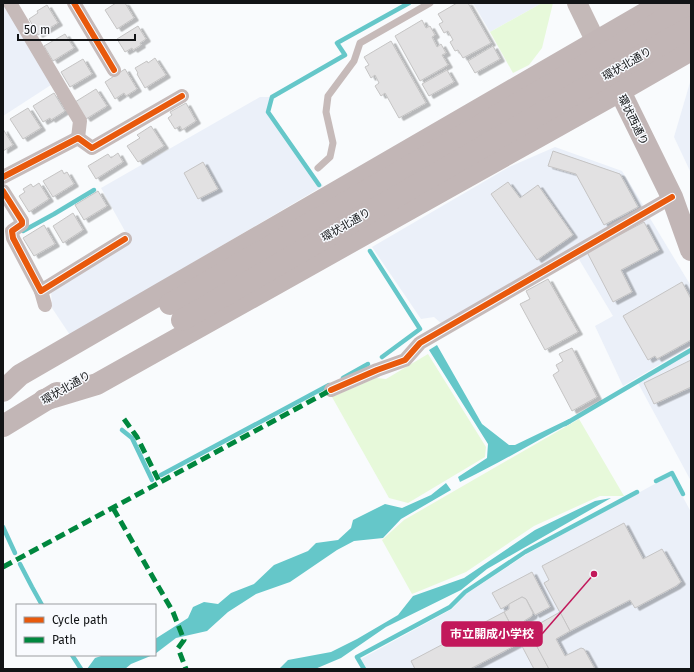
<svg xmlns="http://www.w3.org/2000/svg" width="694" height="672" font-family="'Fira Sans','Noto Sans JP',sans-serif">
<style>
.built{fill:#ebf0f9}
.green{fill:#e7f9da}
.water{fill:#65c7c9}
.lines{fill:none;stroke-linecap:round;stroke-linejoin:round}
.stream{stroke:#65c7c9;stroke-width:4.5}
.building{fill:#e2e1e2;stroke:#c5c4c4;filter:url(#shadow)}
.lane{stroke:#c6bab9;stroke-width:7}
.street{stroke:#c6bab9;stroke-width:14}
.secondary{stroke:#c4b9b8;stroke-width:20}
.highway{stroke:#c2b6b6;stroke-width:22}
.highway-bridge{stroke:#c2b6b6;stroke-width:22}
.quiet{stroke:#00873e;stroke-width:5;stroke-dasharray:10 5;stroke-linecap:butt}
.cycleway-casing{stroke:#f8fafe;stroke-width:8}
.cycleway{stroke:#e8590c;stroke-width:6}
.labels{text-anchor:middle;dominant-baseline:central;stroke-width:3;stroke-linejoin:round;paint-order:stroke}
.street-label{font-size:11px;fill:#121416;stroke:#f8fafe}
.leader{fill:none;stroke:#c2185b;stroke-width:1.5}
.callout-dot{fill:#c2185b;stroke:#f8fafe;stroke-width:1.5}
.callout{fill:#c2185b;stroke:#c2185b;stroke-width:1.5}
.callout-label{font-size:12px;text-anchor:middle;font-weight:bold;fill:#fff}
</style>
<defs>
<filter id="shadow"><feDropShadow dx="4.5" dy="2.5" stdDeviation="0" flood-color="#0004"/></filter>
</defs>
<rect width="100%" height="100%" fill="#f9fbfd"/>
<g class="built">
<polygon points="3,3 5,3 54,83 3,116"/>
<polygon points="473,3 542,3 490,32"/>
<polygon points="691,79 691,173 674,137"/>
<polygon points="260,97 272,97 269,114 323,186 70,335 52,308 51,291 131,242 101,188"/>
<polygon points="555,147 622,171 645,208 443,325 434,317 421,319 372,247 509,167"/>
<polygon points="648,215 691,286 691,346 623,386 595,326 613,316 577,256"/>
<polygon points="691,352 691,481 638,383"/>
<polygon points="671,475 691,512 691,669 367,669 361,659 452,609 466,594 527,554"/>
</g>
<g class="green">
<polygon points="542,3 553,3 542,48 529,65 513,73 490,32"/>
<polygon points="428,354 486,447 485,457 408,503 389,498 332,397 376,378 386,379"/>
<polygon points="579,419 624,496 600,496 534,526 466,572 412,594 382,540 404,520"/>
</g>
<g class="water">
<path d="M 437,345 L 482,424 L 509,445 L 515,445 L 569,419 L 571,423 C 534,442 498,464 460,482 L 458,477 L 487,458 L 488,444 L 429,350 Z"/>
<polygon points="446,483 451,490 401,519 383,538 354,541 337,550 290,582 256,594 228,612 207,631 176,638 155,654 155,639 188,618 193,607 204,602 218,604 231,593 254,584 274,565 308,551 316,543 338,540 351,528 353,520 385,504 402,508 431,495"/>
<polygon points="611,498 487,569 461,590 386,627 341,658 315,669 279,669 288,660 331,652 357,639 398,615 413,596 464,578 535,530 595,501"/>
<polygon points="104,655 153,655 131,664 125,669 87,669 95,658"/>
</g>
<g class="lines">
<g class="stream">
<polyline points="319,185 268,112 272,97 345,55 337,43 409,3"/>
<polyline points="23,231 54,214 94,190"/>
<polyline points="370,251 420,329 382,357"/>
<polyline points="343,378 368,364"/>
<polyline points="565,424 691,350"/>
<polyline points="122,430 132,438 152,480"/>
<polyline points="161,475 329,385"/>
<polyline points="656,481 672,473 683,494"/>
<polyline points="3,527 15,553"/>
<polyline points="20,564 32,587 42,605"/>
<polyline points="72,655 81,669"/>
<polyline points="364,669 357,657 450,607 465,592 525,552 637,492"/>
</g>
</g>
<g class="building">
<polygon points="116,3 125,3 134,18 117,29 105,10"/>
<polygon points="457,3 468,3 491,43 463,58 458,50 455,51 450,42 453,40 448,31 444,33 439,24 443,22 438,14"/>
<polygon points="47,5 58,23 38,35 29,19 38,13 37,11"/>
<polygon points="422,20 426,28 430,26 435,35 432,37 437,47 441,44 446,53 442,55 448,65 420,81 395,36"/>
<polygon points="138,26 146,39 140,43 141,45 133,50 132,48 125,52 117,39"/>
<polygon points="65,34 74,48 53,61 44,46"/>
<polygon points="391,41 426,103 399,118 385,93 381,96 375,86 379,83 375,75 371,78 365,67 369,65 364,57"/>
<polygon points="493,46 500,59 475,73 468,61"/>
<polygon points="155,58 166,75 145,88 137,74 138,73 135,68 147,61 148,63"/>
<polygon points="83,59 92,74 70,87 61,72"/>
<polygon points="125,69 137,89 126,96 124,93 115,99 105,82"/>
<polygon points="447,70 454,82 429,96 422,84"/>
<polygon points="96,89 107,106 86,119 75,102"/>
<polygon points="54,93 65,111 51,120 50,118 43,122 33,106"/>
<polygon points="186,103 196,121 182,130 180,126 175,129 168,118 172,115 170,112"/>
<polygon points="28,108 41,128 23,139 10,119"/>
<polygon points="151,126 164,146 138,162 127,146 140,138 137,135"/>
<polygon points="3,129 13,145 3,151"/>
<polygon points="553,151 620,174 638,207 604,225 576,174 548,166"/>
<polygon points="118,153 123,162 96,179 88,166 108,154 111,158"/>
<polygon points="203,162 218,189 198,199 184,173"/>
<polygon points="62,170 64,174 67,172 74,184 53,197 43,181"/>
<polygon points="508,182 520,198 538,185 573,235 537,260 491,194"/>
<polygon points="39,183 49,199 29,212 19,196 25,192 23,189 31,184 33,187"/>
<polygon points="98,191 107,206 84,220 75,205"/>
<polygon points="73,213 83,230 63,243 53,226"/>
<polygon points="644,222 659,250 621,270 632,292 613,302 587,252"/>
<polygon points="44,225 55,244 34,256 23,238"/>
<polygon points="548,279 578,332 545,350 520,304 530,299 526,291"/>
<polygon points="682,282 691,299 691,340 657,359 655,356 648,360 623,316"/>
<polygon points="572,348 597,397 572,411 553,375 559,371 556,365 563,361 559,354"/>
<polygon points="691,360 691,387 654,404 644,383"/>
<polygon points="624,523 643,559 662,549 681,582 676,586 635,608 630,600 570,631 544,583 549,580 542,566"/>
<polygon points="532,572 550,607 535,615 526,599 522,597 501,609 492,593"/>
<polygon points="522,597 526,599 533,613 532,616 524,621 549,669 534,669 504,612 509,609 509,604"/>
<polygon points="504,612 520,643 470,669 415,669 411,661"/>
<polygon points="560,612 570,631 556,639 565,656 581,648 584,649 595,669 549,669 528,630"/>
</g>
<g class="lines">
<polyline class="lane" points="318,168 330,157 333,143 326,112 328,96 354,61 360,43 430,3"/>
<g class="street">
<polyline points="10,3 80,121 78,138"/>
<polyline points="74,3 114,70"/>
<polyline points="3,177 78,138 92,148 182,96"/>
<polyline points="3,191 22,221 22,224 12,231 13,238 41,291 125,239"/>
<polyline points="41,291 45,305"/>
<polyline points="331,390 377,370 405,360 420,343 672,197"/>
</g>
<polyline class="secondary" points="577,3 596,42"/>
<g class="highway">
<polyline points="613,77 672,197 691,250"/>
<polyline points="3,391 20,375 663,3"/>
<polyline points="44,400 97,384 620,91 691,50"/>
<polyline points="3,426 57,393"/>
</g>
<g class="highway-bridge">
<polyline points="170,304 691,4"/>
<polyline points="182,320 691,27"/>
</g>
<g class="quiet">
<polyline points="124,419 137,437 160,483"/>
<polyline points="113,508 173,612 184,640 178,648 186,669"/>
<polyline points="3,567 331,390"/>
</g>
<defs>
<g id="cycleway">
<polyline points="74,3 114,70"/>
<polyline points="3,177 78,138 92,148 182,96"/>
<polyline points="3,191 22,221 22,224 12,231 13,238 41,291 125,239"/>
<polyline points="331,390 377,370 405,360 420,343 672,197"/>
</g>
</defs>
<use href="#cycleway" class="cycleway-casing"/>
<use href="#cycleway" class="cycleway"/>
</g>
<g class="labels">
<g class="street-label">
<text transform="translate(627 64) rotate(-30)">環状北通り</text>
<text transform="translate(633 120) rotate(64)">環状西通り</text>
<text transform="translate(346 225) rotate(-30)">環状北通り</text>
<text transform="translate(66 388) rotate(-30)">環状北通り</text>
</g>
</g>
<path class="leader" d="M594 574L542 634"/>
<circle class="callout-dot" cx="594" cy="574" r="4"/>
<rect class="callout" x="442" y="622" width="100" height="24" rx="4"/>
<g class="callout-label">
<text x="492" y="638">市立開成小学校</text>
</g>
<rect width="694" height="672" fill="none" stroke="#121416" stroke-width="8"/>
<rect x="16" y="604" width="140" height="52" fill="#f8fafe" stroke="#9c9ea1"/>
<rect x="24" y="617" width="20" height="6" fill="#e8590c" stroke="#9c9ea1"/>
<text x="52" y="624" font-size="12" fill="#121416">Cycle path</text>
<rect x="24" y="637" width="20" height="6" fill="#00873e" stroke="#9c9ea1"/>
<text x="52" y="644" font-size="12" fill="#121416">Path</text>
<path d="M18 34v6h117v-6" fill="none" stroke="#121416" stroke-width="2"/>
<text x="24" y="34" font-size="12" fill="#121416" stroke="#f8fafe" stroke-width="3" paint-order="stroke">50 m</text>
</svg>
